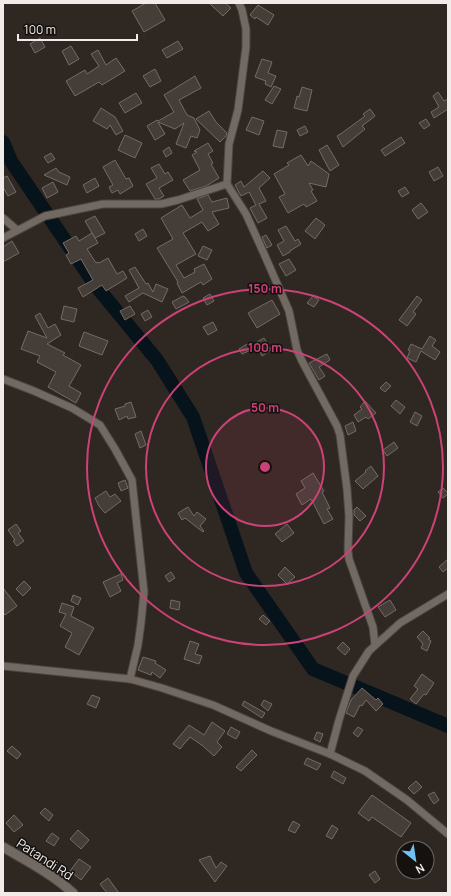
<svg xmlns="http://www.w3.org/2000/svg" width="451" height="896" font-family="Manrope,sans-serif">
<style>
.lines{fill:none;stroke-linecap:round;stroke-linejoin:round}
.river{stroke:#07131b;stroke-width:14}
.building{fill:#453d38;stroke:#746b65}
.minor-casing{stroke:#4b4540;stroke-width:9}
.tertiary-casing{stroke:#4b4540;stroke-width:11}
.minor{stroke:#726963;stroke-width:7}
.tertiary{stroke:#726963;stroke-width:9}
.ring{fill:none;stroke:#cb4277;stroke-width:2}
.labels{text-anchor:middle;dominant-baseline:central;stroke-width:3;stroke-linejoin:round;paint-order:stroke}
.street-label{font-size:13px;fill:#f1ece9;stroke:#14110f}
.centre{fill:#cb4277;stroke:#14110f;stroke-width:2}
.ring-label{font-size:12px;text-anchor:middle;font-weight:bold;fill:#cb4277;stroke:#14110f;stroke-width:3;stroke-linejoin:round;paint-order:stroke}
</style>
<rect width="100%" height="100%" fill="#2f2722"/>
<g class="lines">
<polyline class="river" points="3,142 11,161 96,286 157,360 193,417 246,573 313,669 448,726"/>
</g>
<g class="building">
<polygon points="146,3 155,3 165,20 144,32 132,11"/>
<polygon points="209,3 225,3 231,8 223,16"/>
<polygon points="258,5 274,15 268,25 256,17 255,19 250,15"/>
<polygon points="40,38 45,47 35,53 30,44"/>
<polygon points="178,41 183,49 167,58 162,50"/>
<polygon points="71,46 79,59 69,65 62,51"/>
<polygon points="98,50 106,65 116,58 125,71 102,85 99,82 75,96 66,81 85,70 87,74 99,66 91,54"/>
<polygon points="262,59 272,62 268,73 276,76 271,87 265,84 266,81 255,77"/>
<polygon points="155,69 161,81 150,87 143,76"/>
<polygon points="195,76 201,88 179,100 187,115 194,118 200,130 197,138 191,136 186,148 176,144 184,123 175,129 158,122 165,134 155,140 147,126 157,120 158,121 174,112 164,95"/>
<polygon points="274,86 281,89 272,104 265,100"/>
<polygon points="302,87 312,90 307,111 294,108 297,96 299,97"/>
<polygon points="438,92 444,101 448,99 448,109 434,118 431,112 439,107 433,96"/>
<polygon points="136,93 142,103 125,113 119,103"/>
<polygon points="101,108 115,117 123,131 116,135 110,125 107,129 93,121"/>
<polygon points="370,109 375,116 362,126 365,129 343,147 337,136 342,133 365,116 363,114"/>
<polygon points="209,111 216,122 227,133 226,136 220,142 196,119"/>
<polygon points="252,117 264,121 259,135 246,130"/>
<polygon points="426,119 430,125 424,129 419,123"/>
<polygon points="305,126 308,132 300,136 297,130"/>
<polygon points="277,130 287,132 283,148 273,146"/>
<polygon points="125,135 142,143 135,158 118,150"/>
<polygon points="401,137 405,143 385,156 381,150"/>
<polygon points="208,143 213,151 208,154 213,163 211,164 219,178 206,186 190,191 183,180 200,170 192,155 197,152 194,151"/>
<polygon points="327,145 339,165 330,171 319,150"/>
<polygon points="169,147 172,153 166,157 163,151"/>
<polygon points="51,153 55,159 48,163 44,157"/>
<polygon points="301,155 308,166 311,161 329,174 326,187 309,183 313,190 311,191 317,201 306,207 304,204 288,213 279,197 285,194 274,174 289,165 287,163"/>
<polygon points="115,160 126,179 129,178 133,186 120,194 118,190 112,193 109,187 113,185 103,167"/>
<polygon points="159,164 165,174 168,172 173,180 159,188 164,196 159,199 155,199 146,184 157,178 151,168"/>
<polygon points="438,167 443,176 434,181 429,172"/>
<polygon points="56,168 59,172 70,177 67,185 44,175"/>
<polygon points="263,171 270,178 259,188 266,201 259,204 267,218 258,223 250,208 256,205 249,192 241,196 235,185 241,181 244,187"/>
<polygon points="7,176 16,192 8,196 3,187 3,178"/>
<polygon points="95,178 99,186 87,193 83,185"/>
<polygon points="53,182 58,192 47,198 42,188"/>
<polygon points="405,187 409,193 402,197 398,191"/>
<polygon points="208,195 212,202 227,198 229,208 212,212 219,224 208,231 202,222 183,233 196,254 176,265 184,278 195,272 194,269 204,264 212,279 203,285 201,282 182,293 177,283 178,282 157,248 173,239 161,218 182,205 190,218 203,210 197,199"/>
<polygon points="421,203 428,212 418,219 412,210"/>
<polygon points="95,216 105,233 95,238 85,221"/>
<polygon points="316,218 325,225 315,239 305,231"/>
<polygon points="286,226 295,241 298,239 301,244 290,251 290,252 283,256 277,245 284,241 278,230"/>
<polygon points="143,229 147,236 139,241 135,234"/>
<polygon points="92,233 98,243 87,249 96,263 98,262 99,263 108,258 117,274 123,271 127,278 106,291 102,285 83,297 78,288 93,280 81,259 71,264 66,255 69,253 63,243 76,236 79,241"/>
<polygon points="266,235 272,245 267,248 262,237"/>
<polygon points="12,241 19,253 3,262 3,247"/>
<polygon points="203,246 212,250 207,260 198,256"/>
<polygon points="289,259 296,270 286,276 279,264"/>
<polygon points="135,267 146,284 148,283 153,292 156,284 168,289 162,302 143,293 129,302 125,296 139,288 129,270"/>
<polygon points="210,294 214,301 207,305 203,298"/>
<polygon points="183,296 185,297 189,302 176,309 172,302"/>
<polygon points="313,296 319,300 314,307 307,303"/>
<polygon points="417,296 422,300 413,312 416,314 407,326 399,320"/>
<polygon points="272,300 280,314 257,328 248,313"/>
<polygon points="64,306 77,309 74,322 61,319"/>
<polygon points="130,306 135,314 125,320 120,311"/>
<polygon points="148,310 152,317 145,321 141,314"/>
<polygon points="40,313 48,328 55,324 61,335 47,344 65,353 63,355 81,365 69,386 81,393 76,403 48,387 56,372 37,362 40,356 21,349 28,331 47,338 35,316"/>
<polygon points="213,322 217,330 208,335 203,327"/>
<polygon points="84,332 108,341 102,355 79,346"/>
<polygon points="430,336 436,340 432,346 440,352 435,360 421,351 416,362 407,358 410,351 408,350 411,344 422,349"/>
<polygon points="264,338 271,350 262,356 255,343"/>
<polygon points="247,344 251,350 242,354 239,349"/>
<polygon points="327,354 330,360 319,367 325,376 319,380 309,363"/>
<polygon points="386,382 391,386 385,392 380,388"/>
<polygon points="396,400 405,407 400,414 391,406"/>
<polygon points="365,401 376,413 368,419 366,417 358,422 354,415 362,409 360,407"/>
<polygon points="131,402 136,417 128,419 127,416 119,420 115,409 125,406 125,404"/>
<polygon points="415,412 422,416 417,426 410,422"/>
<polygon points="353,422 356,431 348,435 345,426"/>
<polygon points="141,431 146,445 140,448 135,434"/>
<polygon points="394,442 398,448 387,456 383,450"/>
<polygon points="371,466 378,476 363,489 355,481 366,472 365,471"/>
<polygon points="313,473 324,491 322,492 330,508 327,509 333,519 324,524 311,499 302,505 296,494 305,488 301,481"/>
<polygon points="125,480 128,488 121,491 118,483"/>
<polygon points="443,488 448,493 448,494 443,498 438,492"/>
<polygon points="106,491 110,497 115,494 121,501 105,513 99,506 95,498"/>
<polygon points="188,507 194,516 197,512 206,519 200,526 204,531 203,532 185,518 182,520 178,513"/>
<polygon points="357,507 366,516 360,521 354,515 354,510"/>
<polygon points="16,524 21,531 18,533 24,541 17,546 13,541 15,540 8,530"/>
<polygon points="287,524 294,533 282,542 275,534"/>
<polygon points="448,559 448,568 443,572 439,567"/>
<polygon points="285,567 295,577 287,584 278,575"/>
<polygon points="171,572 175,578 169,582 165,576"/>
<polygon points="121,574 123,580 117,583 121,591 110,597 103,582"/>
<polygon points="24,581 31,588 23,596 16,589"/>
<polygon points="3,588 17,606 5,615 3,612"/>
<polygon points="73,595 81,598 78,605 71,601"/>
<polygon points="171,600 180,602 179,610 170,608"/>
<polygon points="390,600 396,610 385,617 378,607"/>
<polygon points="62,603 74,607 71,616 94,628 79,655 65,647 72,633 60,626 66,614 59,612"/>
<polygon points="263,615 270,621 266,625 259,619"/>
<polygon points="423,631 430,638 428,639 431,641 427,651 421,648 423,644 417,637"/>
<polygon points="190,641 199,644 195,654 202,656 199,664 184,659"/>
<polygon points="343,642 350,649 345,655 337,648"/>
<polygon points="143,657 156,661 155,663 166,670 160,678 152,672 151,675 138,670"/>
<polygon points="422,674 434,683 426,695 424,694 416,704 410,699 418,689 414,686"/>
<polygon points="362,688 376,700 378,698 383,704 376,711 366,700 362,706 360,705 354,717 346,713 351,700"/>
<polygon points="92,695 100,698 96,708 87,704"/>
<polygon points="264,700 272,704 268,711 261,705"/>
<polygon points="244,701 265,713 262,718 242,705"/>
<polygon points="212,722 225,731 217,742 222,747 214,756 203,746 190,737 188,740 187,740 180,749 173,744 189,725 204,735"/>
<polygon points="231,727 240,732 236,739 227,734"/>
<polygon points="358,727 363,730 358,737 353,733"/>
<polygon points="317,732 323,734 320,742 314,739"/>
<polygon points="12,746 21,754 17,759 7,751"/>
<polygon points="252,750 257,755 241,771 236,767"/>
<polygon points="307,758 321,764 317,770 304,764"/>
<polygon points="334,771 346,778 343,784 331,777"/>
<polygon points="416,781 422,787 414,794 408,788"/>
<polygon points="434,792 439,800 434,804 428,795"/>
<polygon points="372,795 411,823 401,837 372,817 369,821 358,813"/>
<polygon points="45,808 53,815 49,821 40,813"/>
<polygon points="14,815 23,825 14,832 6,823"/>
<polygon points="293,821 300,825 295,833 288,830"/>
<polygon points="332,825 338,829 332,839 326,836"/>
<polygon points="78,830 89,840 81,849 70,839"/>
<polygon points="52,833 59,838 54,846 46,841"/>
<polygon points="210,856 216,868 221,862 227,866 215,882 199,860"/>
<polygon points="79,859 91,867 81,880 70,871"/>
<polygon points="375,871 380,879 375,883 369,875"/>
<polygon points="108,878 119,893 107,893 100,884"/>
</g>
<g class="lines">
<defs>
<g id="minor">
<polyline points="239,3 242,10 246,29 246,47 238,110 229,144 227,184 246,214 265,256 289,311 297,350 302,361 337,426 340,435 347,489 349,516 348,551 349,559 368,613 373,627 375,645"/>
<polyline points="3,218 17,230"/>
<polyline points="3,238 45,216 55,214 103,204 161,204 178,200 227,184"/>
<polyline points="3,379 34,391 72,408 100,425 115,449 132,480 144,592 141,623 138,645 130,679"/>
<polyline points="3,666 130,679 162,688 213,705 271,731 330,754 365,771 407,800 448,834"/>
<polyline points="330,754 339,720 353,676 369,651 400,623 448,594"/>
</g>
<path id="tertiary" d="M 3,847 C 27,861 52,874 73,893"/>
</defs>
<use href="#minor" class="minor-casing"/>
<use href="#tertiary" class="tertiary-casing"/>
<use href="#minor" class="minor"/>
<use href="#tertiary" class="tertiary"/>
</g>
<circle cx="265" cy="467" r="59" fill="#cb4277" fill-opacity=".12"/>
<g class="ring">
<circle cx="265" cy="467" r="59"/>
<circle cx="265" cy="467" r="119"/>
<circle cx="265" cy="467" r="178"/>
</g>
<g class="labels">
<g class="street-label">
<text transform="translate(45 859) rotate(33)">Patandi Rd</text>
</g>
</g>
<circle cx="265" cy="467" r="6" class="centre"/>
<g class="ring-label">
<text x="265" y="293">150 m</text>
<text x="265" y="352">100 m</text>
<text x="265" y="412">50 m</text>
</g>
<rect width="451" height="896" fill="none" stroke="#f1ece9" stroke-width="8"/>
<g transform="translate(415 860) rotate(150)"><circle r="19" fill="#14110f" stroke="#6c6966"/>
<path d="M0-3L7 15L0 10L-7 15Z" fill="#72c1f5"/>
<text y="-6" font-size="11" font-weight="bold" text-anchor="middle" fill="#f1ece9">N</text>
</g>
<path d="M18 34v6h119v-6" fill="none" stroke="#f1ece9" stroke-width="2"/>
<text x="24" y="34" font-size="12" fill="#f1ece9" stroke="#14110f" stroke-width="3" paint-order="stroke">100 m</text>
</svg>
